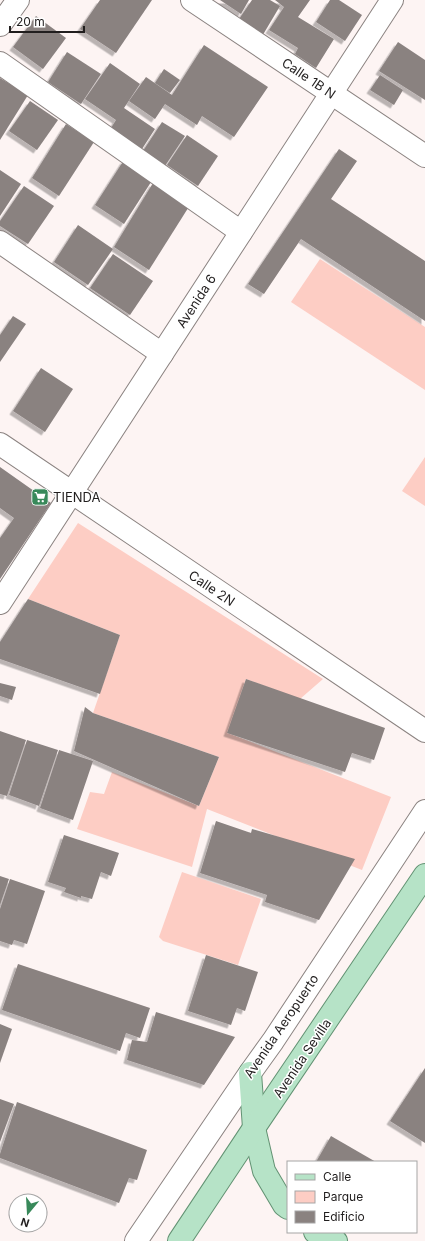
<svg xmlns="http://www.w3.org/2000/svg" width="425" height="1241" font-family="Inter,sans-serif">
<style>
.green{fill:#fdcdc4}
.building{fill:#8a8280;filter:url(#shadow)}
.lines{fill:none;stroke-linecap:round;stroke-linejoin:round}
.minor-casing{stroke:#8b8381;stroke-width:24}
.major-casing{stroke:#639273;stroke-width:24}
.minor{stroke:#fff;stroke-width:22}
.major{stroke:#b6e3c7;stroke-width:22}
.labels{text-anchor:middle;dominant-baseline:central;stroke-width:3;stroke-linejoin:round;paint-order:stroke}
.street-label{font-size:13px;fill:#211e1e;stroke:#fff}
.poi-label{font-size:13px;fill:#211e1e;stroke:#fff;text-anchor:start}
</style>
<defs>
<filter id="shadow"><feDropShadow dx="-3.5" dy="3.5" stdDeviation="0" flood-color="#0004"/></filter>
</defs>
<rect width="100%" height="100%" fill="#fdf4f3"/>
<g class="green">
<polygon points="320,259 425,327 425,390 291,302"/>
<polygon points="425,457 425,506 402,491"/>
<polygon points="78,523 323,679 300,699 246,679 228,733 391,797 362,870 207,809 192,867 77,829 90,792 104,794 112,772 199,806 219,757 93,713 120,635 28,599"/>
<polygon points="182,872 261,899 238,965 163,941 159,937"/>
</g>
<g class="building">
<polygon points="100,0 152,0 116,53 80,29"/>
<polygon points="220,0 249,0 241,14"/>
<polygon points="252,0 270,0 280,6 261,38 237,22"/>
<polygon points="275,0 310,0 298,17 334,39 316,68 295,54 298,48 269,30 284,7"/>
<polygon points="330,0 339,0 362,15 345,41 316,22"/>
<polygon points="36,16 66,38 43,69 13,47"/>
<polygon points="398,42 425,60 425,100 379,71"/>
<polygon points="204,45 268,87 234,137 202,116 197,125 165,104 155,119 129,101 146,77 172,95"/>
<polygon points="67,52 101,74 81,104 48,82"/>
<polygon points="110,63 140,84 124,108 155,129 142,149 111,128 116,120 85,99"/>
<polygon points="164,69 180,80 170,93 155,83"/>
<polygon points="380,75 403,90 394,105 370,90"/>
<polygon points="0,78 28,95 0,140"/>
<polygon points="30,101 58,120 37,150 9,131"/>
<polygon points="162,122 185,136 165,166 143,151"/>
<polygon points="66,124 94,142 59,196 32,178"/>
<polygon points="187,135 218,156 198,186 167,165"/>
<polygon points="339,149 357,161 331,199 425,261 425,321 301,239 264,294 248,284"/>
<polygon points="124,160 153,179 124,224 95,205"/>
<polygon points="0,170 21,184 0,216"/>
<polygon points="153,183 190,205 149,270 114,247"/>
<polygon points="24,186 54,206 28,244 0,226 0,221"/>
<polygon points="78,225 113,249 88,285 54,262"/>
<polygon points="113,254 153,281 130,315 90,288"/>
<polygon points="13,316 26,324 0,362 0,335"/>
<polygon points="41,368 73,389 45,432 13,411"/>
<polygon points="0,467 51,503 0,579 0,538 14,518 0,508"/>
<polygon points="28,599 120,635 100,694 0,659 0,642"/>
<polygon points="246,679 385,728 374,760 352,753 345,772 227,733"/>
<polygon points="0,683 16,687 12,700 0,696"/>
<polygon points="85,707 93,713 219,757 199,806 74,751"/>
<polygon points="0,731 26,740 7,796 0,794"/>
<polygon points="27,740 58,750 39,806 9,795"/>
<polygon points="59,750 93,761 73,820 40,808"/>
<polygon points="216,821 251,833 252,829 355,859 319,920 265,902 267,895 200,873"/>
<polygon points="64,835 119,853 111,876 101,872 92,899 81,896 81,898 64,892 66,888 48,882"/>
<polygon points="0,876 9,879 0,905"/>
<polygon points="10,879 45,891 27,944 14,940 12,945 0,941 0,909"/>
<polygon points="206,955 258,972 245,1011 237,1008 231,1025 188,1011"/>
<polygon points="18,964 150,1008 140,1038 126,1033 120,1051 2,1010"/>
<polygon points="156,1012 235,1037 204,1085 127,1060 132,1040 147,1042"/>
<polygon points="0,1024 12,1029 0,1063"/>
<polygon points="425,1068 425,1143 390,1121"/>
<polygon points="0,1099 14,1104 0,1142"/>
<polygon points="17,1102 147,1150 137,1180 129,1178 119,1203 0,1158 0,1154"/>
<polygon points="331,1136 376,1162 316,1162"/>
</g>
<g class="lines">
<defs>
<g id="minor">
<polyline points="192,0 425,156"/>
<polyline points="0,25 18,0"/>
<polyline points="0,63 241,232"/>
<polyline points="0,242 162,354"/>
<polyline points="0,444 425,731"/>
<polyline points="0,603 392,0"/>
<polyline points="136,1241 250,1073 273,1041 425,811"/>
</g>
<g id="major">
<polyline points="250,1073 254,1128 264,1171 284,1205 288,1208"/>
<polyline points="315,1232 336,1241"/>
<polyline points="179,1241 254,1128 425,875"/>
</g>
</defs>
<use href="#minor" class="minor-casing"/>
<use href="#major" class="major-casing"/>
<use href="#minor" class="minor"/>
<use href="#major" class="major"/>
</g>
<defs>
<symbol id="supermarket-square" viewBox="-11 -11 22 22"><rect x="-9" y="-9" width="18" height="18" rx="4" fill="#38895a" stroke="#fff"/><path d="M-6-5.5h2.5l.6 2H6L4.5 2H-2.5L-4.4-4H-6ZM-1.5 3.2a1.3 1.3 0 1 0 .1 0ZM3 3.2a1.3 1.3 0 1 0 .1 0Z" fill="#fff"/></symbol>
</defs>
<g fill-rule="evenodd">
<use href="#supermarket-square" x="30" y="487" width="20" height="20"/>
</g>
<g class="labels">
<g class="street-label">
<text transform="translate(309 78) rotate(34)">Calle 1B N</text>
<text transform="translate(196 301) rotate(-57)">Avenida 6</text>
<text transform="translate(212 588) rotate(34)">Calle 2N</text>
<text transform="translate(281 1026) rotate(-56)">Avenida Aeropuerto</text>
<text transform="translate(302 1058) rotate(-56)">Avenida Sevilla</text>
</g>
<g class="poi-label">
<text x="53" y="497">TIENDA</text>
</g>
</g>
<rect x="287" y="1161" width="130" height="72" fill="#ffffff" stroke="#a6a5a5"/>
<rect x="295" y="1174" width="20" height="6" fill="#b6e3c7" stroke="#a6a5a5"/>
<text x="323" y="1181" font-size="12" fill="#211e1e">Calle</text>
<rect x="295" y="1191" width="20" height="12" fill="#fdcdc4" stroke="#a6a5a5"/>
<text x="323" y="1201" font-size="12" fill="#211e1e">Parque</text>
<rect x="295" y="1211" width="20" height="12" fill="#8a8280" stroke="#a6a5a5"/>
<text x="323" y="1221" font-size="12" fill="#211e1e">Edificio</text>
<g transform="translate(28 1213) rotate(198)"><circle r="19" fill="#ffffff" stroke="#a6a5a5"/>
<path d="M0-3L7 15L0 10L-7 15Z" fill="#38895a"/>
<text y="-6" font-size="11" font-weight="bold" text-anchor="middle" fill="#211e1e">N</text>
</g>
<path d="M10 26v6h74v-6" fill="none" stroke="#211e1e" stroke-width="2"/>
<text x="16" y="26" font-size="12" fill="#211e1e" stroke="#ffffff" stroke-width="3" paint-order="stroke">20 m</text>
</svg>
